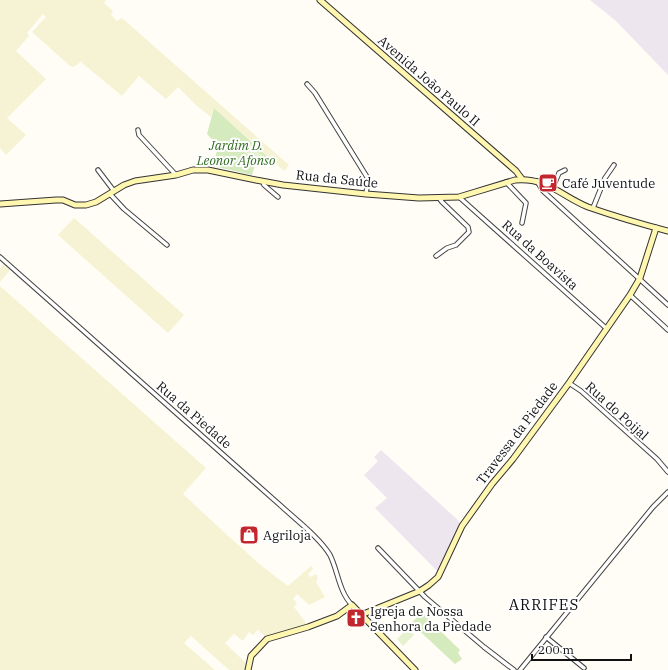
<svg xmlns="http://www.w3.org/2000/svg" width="668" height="670" font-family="'IBM Plex Serif',serif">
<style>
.industrial{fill:#eee6ef}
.farmland{fill:#f6f3d4}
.green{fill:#d5ebbd}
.pitch{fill:#e6f2cf}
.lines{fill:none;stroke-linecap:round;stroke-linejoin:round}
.street-casing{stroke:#444;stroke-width:5.5}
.secondary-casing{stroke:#333;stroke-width:7}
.street{stroke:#fff;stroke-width:3.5}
.secondary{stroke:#fff6b0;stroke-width:5}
.labels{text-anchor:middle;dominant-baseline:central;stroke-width:4;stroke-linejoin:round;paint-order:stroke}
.street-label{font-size:13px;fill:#111;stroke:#fff}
.park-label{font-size:13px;font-style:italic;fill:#2f6b1f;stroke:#fff}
.poi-label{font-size:13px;fill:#111;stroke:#fff;text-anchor:start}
.quarter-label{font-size:15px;letter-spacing:1px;fill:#111;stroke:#fff}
</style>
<rect width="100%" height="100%" fill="#fffdf5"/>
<g class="industrial">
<polygon points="590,0 668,0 668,75 616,21"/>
<polygon points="381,450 461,523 438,572 375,508 387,498 364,475 378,461 374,457"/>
</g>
<g class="farmland">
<polygon points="0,0 106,0 104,3 113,11 111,15 117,21 122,18 289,165 284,171 214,108 211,117 197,106 178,87 166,99 139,76 122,96 82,63 82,61 74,67 70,66 32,32 46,17 43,14 27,33 29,36 16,51 46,79 7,118 26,135 6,155 0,148"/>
<polygon points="74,218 184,315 168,333 58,235"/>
<polygon points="3,264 10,270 0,282 0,268"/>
<polygon points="0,286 206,468 183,494 225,533 263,567 288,586 311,566 313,569 308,574 310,577 316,574 318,579 316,582 325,597 309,605 297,594 293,599 297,603 294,607 307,624 267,638 258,630 253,635 249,632 243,641 234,634 225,643 246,663 245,670 229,670 191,636 184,643 215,670 0,670"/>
</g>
<g class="green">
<polygon points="214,108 269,158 261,167 255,165 252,175 213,166 218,146 207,134"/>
<polygon points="422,613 460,650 458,653 462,659 455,664 411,623"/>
</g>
<g class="pitch">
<polygon points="248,142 263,156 256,163 242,150"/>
<polygon points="407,629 414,635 403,646 397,639"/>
</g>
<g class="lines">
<defs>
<g id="street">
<polyline points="307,84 315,93 367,177 368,180 366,194"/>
<polyline points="138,130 139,135 176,175"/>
<polyline points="98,170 114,191"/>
<polyline points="537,181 543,191 668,305"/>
<polyline points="263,182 264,185 278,197"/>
<polyline points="506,182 526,203 522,223"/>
<polyline points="553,187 559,173 565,170"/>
<polyline points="110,194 124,209 167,245"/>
<polyline points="459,197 607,329"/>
<polyline points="593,208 605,178 614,165"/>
<polyline points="436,256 447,248 456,245 469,232 468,227 442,202 439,198"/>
<path d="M 0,257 L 280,505 C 295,519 320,538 330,555 C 338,571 339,592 352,605"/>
<polyline points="630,295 668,330"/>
<polyline points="569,383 581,391 657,459 668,472"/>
<polyline points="378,548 425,597 484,647 514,670"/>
<polyline points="546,637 584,668"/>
<polyline points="520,670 653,507 668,492"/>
</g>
<g id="secondary">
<polyline points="320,0 516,171 522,179"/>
<path d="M 0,204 L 56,200 L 63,200 L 75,205 L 86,205 L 96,202 L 124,185 L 135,181 L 176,175 L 193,170 L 208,170 L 256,180 L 283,185 L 366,194 L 419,198 L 459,197 L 515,180 C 547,177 561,196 588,207 C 614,216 641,224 668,231"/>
<polyline points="361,615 420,591 429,585 438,577 462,526 492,484 513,459 569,383 630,295 640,278 656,228"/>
<polyline points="248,670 251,656 267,639 308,627 337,616 352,605 415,670"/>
</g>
</defs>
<use href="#street" class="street-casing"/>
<use href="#secondary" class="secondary-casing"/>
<use href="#street" class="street"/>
<use href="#secondary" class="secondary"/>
</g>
<defs>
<symbol id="cafe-square" viewBox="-11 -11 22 22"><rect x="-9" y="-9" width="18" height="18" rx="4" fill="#c4262e" stroke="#fff"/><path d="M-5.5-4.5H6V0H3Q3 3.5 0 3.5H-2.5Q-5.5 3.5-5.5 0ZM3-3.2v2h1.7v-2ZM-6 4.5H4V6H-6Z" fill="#fff"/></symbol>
<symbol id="shop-square" viewBox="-11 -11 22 22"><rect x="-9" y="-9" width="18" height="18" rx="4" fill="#c4262e" stroke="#fff"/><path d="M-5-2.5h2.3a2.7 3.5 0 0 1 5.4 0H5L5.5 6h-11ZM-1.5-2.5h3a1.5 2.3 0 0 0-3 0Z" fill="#fff"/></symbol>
<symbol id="church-square" viewBox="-11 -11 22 22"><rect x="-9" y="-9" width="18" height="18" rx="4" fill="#c4262e" stroke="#fff"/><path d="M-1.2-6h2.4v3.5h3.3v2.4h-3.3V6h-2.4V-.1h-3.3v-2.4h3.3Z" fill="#fff"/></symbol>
</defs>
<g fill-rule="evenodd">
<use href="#cafe-square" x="537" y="172" width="22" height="22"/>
<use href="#shop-square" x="238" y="524" width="22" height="22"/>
<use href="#church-square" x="345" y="607" width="22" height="22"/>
</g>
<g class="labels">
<g class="street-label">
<text transform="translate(429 81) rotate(41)">Avenida João Paulo II</text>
<text transform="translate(337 179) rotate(6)">Rua da Saúde</text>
<text transform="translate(540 255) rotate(42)">Rua da Boavista</text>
<text transform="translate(617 411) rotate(42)">Rua do Poijal</text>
<text transform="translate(194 415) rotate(41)">Rua da Piedade</text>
<text transform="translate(517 433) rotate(-53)">Travessa da Piedade</text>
</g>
<g class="park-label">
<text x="236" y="145">Jardim D.<tspan x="236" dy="15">Leonor Afonso</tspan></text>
</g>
<g class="poi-label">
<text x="562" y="183">Café Juventude</text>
<text x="263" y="535">Agriloja</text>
<text x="370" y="611">Igreja de Nossa<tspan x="370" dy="15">Senhora da Piedade</tspan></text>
</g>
<g class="quarter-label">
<text x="544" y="604">ARRIFES</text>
</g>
</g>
<path d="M532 654v6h99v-6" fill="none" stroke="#111111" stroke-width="2"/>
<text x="538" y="654" font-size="12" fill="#111111" stroke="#ffffff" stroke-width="3" paint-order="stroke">200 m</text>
</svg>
